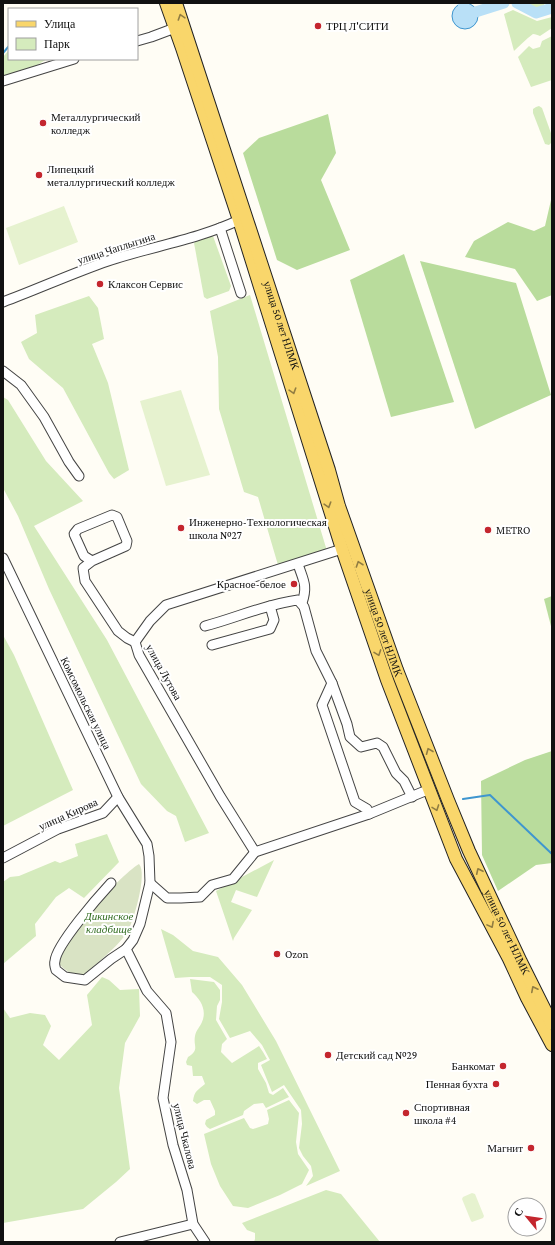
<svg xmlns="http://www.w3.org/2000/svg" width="555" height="1245" font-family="'Crimson Pro',serif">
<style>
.green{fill:#d5ebbd}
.forest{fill:#b9dc9c}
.cemetery{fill:#d9e3c4}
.pitch{fill:#e6f2cf}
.water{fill:#b9e0f7;stroke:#3f96cf}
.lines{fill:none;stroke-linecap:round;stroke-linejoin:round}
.stream{stroke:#3f96cf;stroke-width:2}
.river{stroke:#b9e0f7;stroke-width:11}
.minor-casing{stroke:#444;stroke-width:11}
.major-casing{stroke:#222;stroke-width:14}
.minor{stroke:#fff;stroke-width:9}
.major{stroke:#f9d66b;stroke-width:12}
.oneway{stroke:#917d42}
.poi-dot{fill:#c4262e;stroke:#fff;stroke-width:1.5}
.labels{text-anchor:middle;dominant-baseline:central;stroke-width:4;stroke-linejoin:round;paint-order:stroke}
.poi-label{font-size:11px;fill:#111;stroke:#fff;text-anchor:start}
.street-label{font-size:11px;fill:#111;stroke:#fff}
.park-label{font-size:11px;font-style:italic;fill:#2f6b1f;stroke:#fff}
</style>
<rect width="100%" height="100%" fill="#fffdf5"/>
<g class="green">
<polygon points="527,3 543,3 545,6 535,9"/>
<path d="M 513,10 L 537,21 L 552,17 L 552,28 L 540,36 C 537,35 536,34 533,34 C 532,34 516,49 514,51 L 504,14 Z"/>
<polygon points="552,36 552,80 531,87 518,57 529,46 533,49 540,47 542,41"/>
<polygon points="9,50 9,59 47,59 29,70 3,78 3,57"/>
<polygon points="539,106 542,108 552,136 552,142 549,145 545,144 533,113 533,109 536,107"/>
<polygon points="213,236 231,286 229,291 207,299 204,297 194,243 198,240"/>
<polygon points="250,295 327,551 278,565 258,497 244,492 219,409 218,357 210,311"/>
<polygon points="89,296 98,308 104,339 92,344 108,383 129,470 114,479 109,473 63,388 29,359 21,342 37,333 35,315"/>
<polygon points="3,397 8,400 46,461 83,501 34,526 107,640 209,833 185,842 176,816 167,811 141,784 49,589 18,516 3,488"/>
<polygon points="3,635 14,655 73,790 3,826"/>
<polygon points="107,834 119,862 84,898 69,888 56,897 35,924 36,936 3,964 3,882 10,877 19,876 55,861 60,863 78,856 75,844"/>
<polygon points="274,860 257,897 236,890 231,902 252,910 234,938 233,941 216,891"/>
<polygon points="161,929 173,935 193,951 218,957 242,985 276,1041 340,1171 306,1186 313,1176 311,1166 303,1156 299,1148 302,1124 301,1110 284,1085 272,1092 261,1065 270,1060 262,1045 250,1031 230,1038 219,1019 222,1002 222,985 210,977 190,977 175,978"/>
<polygon points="102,977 109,980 120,990 139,989 140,1016 125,1043 119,1088 130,1169 116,1182 83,1209 3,1223 3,1008 10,1018 30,1013 45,1015 51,1026 43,1045 59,1060 92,1025 87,995"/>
<path d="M 190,979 L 214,982 L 220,990 L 220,1000 L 217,1006 L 216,1020 L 227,1039 L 222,1044 L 221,1052 L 232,1063 L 259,1046 L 263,1052 L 267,1059 L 258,1063 L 258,1069 L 266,1083 L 269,1093 L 273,1095 L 283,1088 L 289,1097 L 266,1108 L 263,1103 L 254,1104 L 244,1111 L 243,1115 L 210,1129 L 207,1127 L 205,1124 L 206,1120 L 215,1115 L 215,1111 L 210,1100 L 204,1100 L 197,1104 L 193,1101 C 194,1091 198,1090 205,1084 L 202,1076 L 193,1076 L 192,1066 L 187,1065 L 186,1062 L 188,1057 C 200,1049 193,1047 195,1036 C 196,1030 200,1027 202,1022 C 207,1010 201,1000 192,992 Z"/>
<polygon points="289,1100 299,1113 296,1142 298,1154 309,1170 302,1184 280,1195 248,1208 233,1206 220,1186 211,1164 204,1134 244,1118 250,1128 253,1129 268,1124 269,1119 267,1110"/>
<polygon points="326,1190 341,1194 380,1242 254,1242 255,1239 255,1233 247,1230 242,1223"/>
</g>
<g class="forest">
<polygon points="328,114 336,153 321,180 350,250 297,270 277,260 243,153 259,138"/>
<polygon points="551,200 552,200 552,295 537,301 515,269 465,257 474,241 508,222 534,231 545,226"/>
<polygon points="404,254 454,402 391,417 350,280"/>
<polygon points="420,261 516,283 551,395 475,429"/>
<polygon points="552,596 552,630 544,599"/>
<polygon points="552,751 552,863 536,865 498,891 482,855 481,781 525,760"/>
</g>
<path class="cemetery" d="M 139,864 C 148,873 133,925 126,934 C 116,948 97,963 84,975 C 72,975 67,972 59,964 C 60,942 119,876 139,864 Z"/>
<g class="pitch">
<polygon points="64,206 78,242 19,265 6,228"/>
<polygon points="181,390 210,475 166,486 140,401"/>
<polygon points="472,1193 475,1194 484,1216 483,1218 472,1222 471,1221 462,1199 463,1197"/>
</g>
<circle class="water" cx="465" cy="16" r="13"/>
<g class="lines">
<g class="stream">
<polyline points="3,53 9,46"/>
<polyline points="463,799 490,795 552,854"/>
</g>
<g class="river">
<polyline points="463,3 466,15 504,3"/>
<polyline points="517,3 536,13 552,8"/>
</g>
<defs>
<g id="minor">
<polyline points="137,41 151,37 175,28"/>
<polyline points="3,81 74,59"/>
<polyline points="220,228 241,293"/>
<path d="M 3,302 C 38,289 73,273 108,261 C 150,247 199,239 239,220"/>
<polyline points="3,371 21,385 44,417 69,462 79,476"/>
<polyline points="3,558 118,797 147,844 149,856 150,883 140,924 133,940 126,949 147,991 166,1013 171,1042 163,1098 173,1145 187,1190 193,1224 205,1242"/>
<polyline points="92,561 84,556 74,534 78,529 112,515 117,517 127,541 126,546 92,561 83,568 85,581 118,631 127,638 135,642"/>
<path d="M 298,564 C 303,580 308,585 302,603"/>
<path d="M 205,626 C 236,618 266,604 298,600 L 304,607 L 316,651 L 332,683 L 347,724 L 350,737 L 361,747 L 377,743 L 383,747 L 396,773 L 404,781 L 412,797"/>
<polyline points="212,645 270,629 274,620 270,606"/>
<polyline points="332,683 322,705 355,802 367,809 369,814"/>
<polyline points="255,852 220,796 139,655 135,642 150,621 166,605 342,549"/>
<polyline points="3,858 58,829 103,813 118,797"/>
<path d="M 111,883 C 99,896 56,945 55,961 C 54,964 55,967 56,970 L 65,977 L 85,980 L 111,959 L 126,949"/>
<polyline points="150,883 167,898 181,898 200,897 212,885 233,879 255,852 369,814 425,791 428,786"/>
<polyline points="120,1242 193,1224"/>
</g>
<g id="major">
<polyline points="166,3 182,48 239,220 342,549 387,680 456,859 509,959 527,998 552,1045"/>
<path id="s1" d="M 176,3 L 329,470 L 339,506 L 397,670 L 448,800 L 469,851 L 521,962 L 552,1024"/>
</g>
</defs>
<use href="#minor" class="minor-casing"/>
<use href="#major" class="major-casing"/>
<use href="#minor" class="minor"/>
<use href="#major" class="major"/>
</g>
<defs><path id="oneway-chevron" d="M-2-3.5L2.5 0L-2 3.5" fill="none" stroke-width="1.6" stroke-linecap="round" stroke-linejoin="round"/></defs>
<g class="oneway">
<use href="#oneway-chevron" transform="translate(181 17) rotate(-108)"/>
<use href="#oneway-chevron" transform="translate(293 391) rotate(73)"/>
<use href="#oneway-chevron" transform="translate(328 505) rotate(73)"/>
<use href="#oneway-chevron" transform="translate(359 564) rotate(-109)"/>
<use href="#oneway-chevron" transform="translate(378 653) rotate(70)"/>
<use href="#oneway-chevron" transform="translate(429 751) rotate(-112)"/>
<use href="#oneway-chevron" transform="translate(436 808) rotate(70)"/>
<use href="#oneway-chevron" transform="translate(479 871) rotate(-115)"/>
<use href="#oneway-chevron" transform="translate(491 925) rotate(62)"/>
<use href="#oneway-chevron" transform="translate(534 989) rotate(-117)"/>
</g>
<g class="poi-dot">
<circle cx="318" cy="26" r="4"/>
<circle cx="43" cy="123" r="4"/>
<circle cx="39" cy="175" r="4"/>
<circle cx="100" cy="284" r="4"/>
<circle cx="181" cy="528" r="4"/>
<circle cx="488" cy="530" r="4"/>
<circle cx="294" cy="584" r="4"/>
<circle cx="277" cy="954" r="4"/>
<circle cx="328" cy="1055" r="4"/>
<circle cx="503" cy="1066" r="4"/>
<circle cx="496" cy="1084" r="4"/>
<circle cx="406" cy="1113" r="4"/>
<circle cx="531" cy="1148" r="4"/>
</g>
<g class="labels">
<g class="poi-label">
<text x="326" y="26">ТРЦ Л'СИТИ</text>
<text x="51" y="117">Металлургический<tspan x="51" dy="13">колледж</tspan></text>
<text x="47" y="169">Липецкий<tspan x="47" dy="13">металлургический колледж</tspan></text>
<text x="108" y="284">Клаксон Сервис</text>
<text x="189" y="522">Инженерно-Технологическая<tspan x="189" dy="13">школа №27</tspan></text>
<text x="496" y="530">METRO</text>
<text x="286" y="584" text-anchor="end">Красное-белое</text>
<text x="285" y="954">Ozon</text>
<text x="336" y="1055">Детский сад №29</text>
<text x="495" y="1066" text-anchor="end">Банкомат</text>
<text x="488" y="1084" text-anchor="end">Пенная бухта</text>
<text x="414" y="1107">Спортивная<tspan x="414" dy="13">школа #4</tspan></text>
<text x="523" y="1148" text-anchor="end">Магнит</text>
</g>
<g class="street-label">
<text transform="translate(116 248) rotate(-18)">улица Чаплыгина</text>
<text stroke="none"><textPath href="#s1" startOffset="339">улица 50 лет НЛМК</textPath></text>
<text stroke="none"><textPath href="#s1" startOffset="663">улица 50 лет НЛМК</textPath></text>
<text transform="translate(164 672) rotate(61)">улица Лутова</text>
<text transform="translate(86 703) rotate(64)">Комсомольская улица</text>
<text transform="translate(68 814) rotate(-24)">улица Кирова</text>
<text stroke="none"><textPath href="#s1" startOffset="987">улица 50 лет НЛМК</textPath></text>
<text transform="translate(185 1136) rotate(76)">улица Чкалова</text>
</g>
<g class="park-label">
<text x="109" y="916">Дикинское<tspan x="109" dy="13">кладбище</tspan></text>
</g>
</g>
<rect width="555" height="1245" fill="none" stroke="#111111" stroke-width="8"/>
<rect x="8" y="8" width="130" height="52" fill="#ffffff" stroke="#a0a0a0"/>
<rect x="16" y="21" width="20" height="6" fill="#f9d66b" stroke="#a0a0a0"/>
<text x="44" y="28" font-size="12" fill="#111111">Улица</text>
<rect x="16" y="38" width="20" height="12" fill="#d5ebbd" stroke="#a0a0a0"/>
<text x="44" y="48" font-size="12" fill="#111111">Парк</text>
<g transform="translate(527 1217) rotate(299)"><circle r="19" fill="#ffffff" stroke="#a0a0a0"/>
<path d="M0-3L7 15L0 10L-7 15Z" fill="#c4262e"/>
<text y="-6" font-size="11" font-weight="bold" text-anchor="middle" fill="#111111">С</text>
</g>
</svg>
